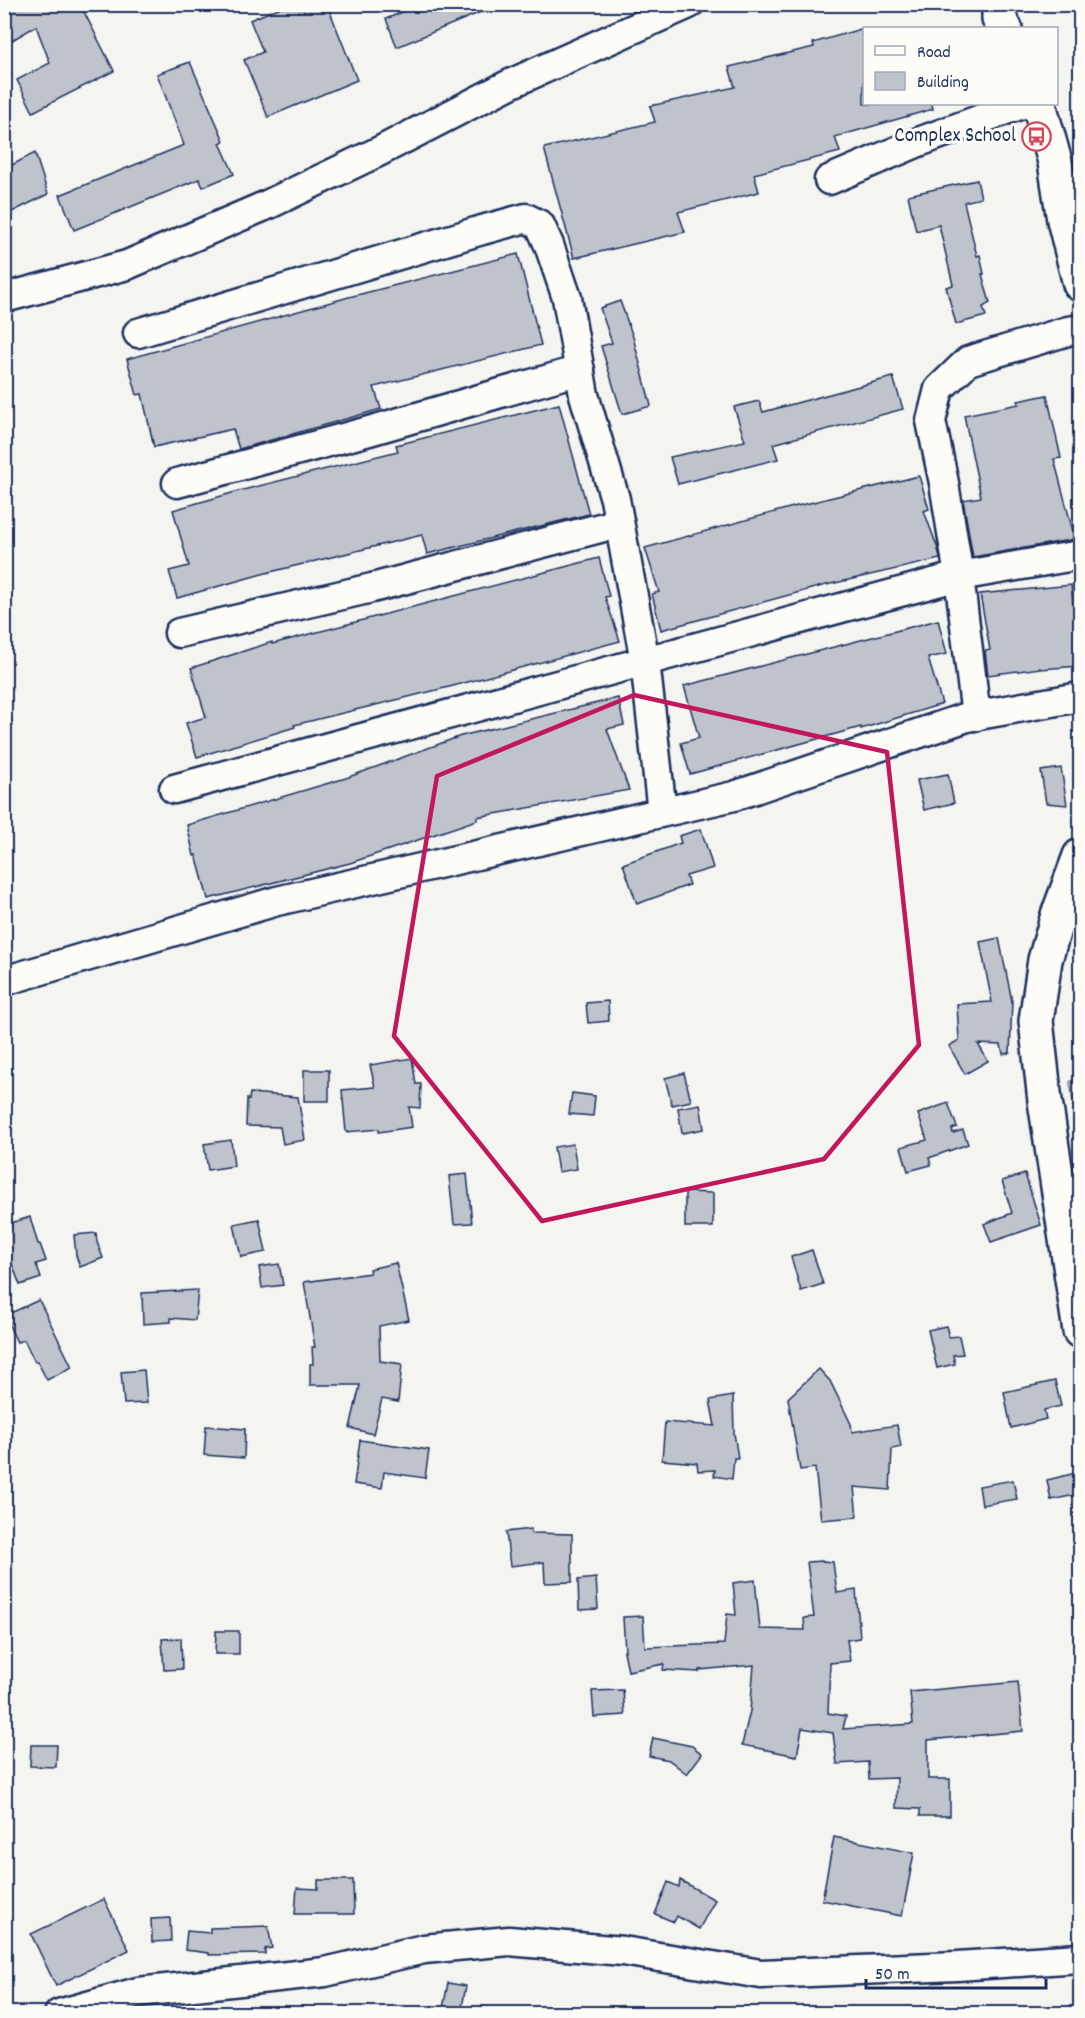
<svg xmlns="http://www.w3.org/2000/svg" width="1085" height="2018" font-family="Dekko,sans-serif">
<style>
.forest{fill:url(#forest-crowns);stroke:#78829c;stroke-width:1.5}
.building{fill:#bfc3cc;stroke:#1b2f5e;stroke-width:1.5}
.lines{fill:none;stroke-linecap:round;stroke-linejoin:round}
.minor-casing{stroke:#1b2f5e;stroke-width:33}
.secondary-casing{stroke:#1b2f5e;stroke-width:38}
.minor{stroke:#fdfcf7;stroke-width:28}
.secondary{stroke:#fdfcf7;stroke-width:33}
.marked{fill:none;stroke:#c2185b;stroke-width:4.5;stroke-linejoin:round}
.labels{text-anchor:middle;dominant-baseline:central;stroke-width:6;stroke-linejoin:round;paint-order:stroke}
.poi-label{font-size:21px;fill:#1b2f5e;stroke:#fdfcf7;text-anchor:end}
</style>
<defs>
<pattern id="forest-crowns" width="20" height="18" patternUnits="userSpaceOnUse" patternTransform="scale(1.5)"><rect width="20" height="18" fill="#d4d6db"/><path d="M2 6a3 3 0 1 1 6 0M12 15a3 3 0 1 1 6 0" fill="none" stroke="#b5b8be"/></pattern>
</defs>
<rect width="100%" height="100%" fill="#f4f4f1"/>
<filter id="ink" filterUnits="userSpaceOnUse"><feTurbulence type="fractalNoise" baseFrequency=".0167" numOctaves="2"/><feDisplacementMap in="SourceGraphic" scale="12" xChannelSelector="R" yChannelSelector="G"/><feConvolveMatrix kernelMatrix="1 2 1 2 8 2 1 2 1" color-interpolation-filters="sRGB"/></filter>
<g filter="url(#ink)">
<polygon class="forest" points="1080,1074 1080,1150 1070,1082"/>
<g class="building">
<polygon points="4,4 80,4 114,71 33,112 17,80 50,63 36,26 4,45"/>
<polygon points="288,4 327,4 357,80 268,117 244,60 263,52 250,20"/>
<polygon points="421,4 498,4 498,5 397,47 386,19"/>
<polygon points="864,28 864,104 932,104 933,109 835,137 840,152 754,174 759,192 678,212 685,232 574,258 544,148 655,122 650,106 735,87 729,67 814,47 813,43"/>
<polygon points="190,62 224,141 220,143 234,174 203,187 199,179 74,230 60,195 184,145 157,74"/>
<polygon points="35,153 48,194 4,216 4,169"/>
<polygon points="977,180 981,198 964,202 977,256 980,255 984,274 982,274 990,303 983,307 986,316 956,324 946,287 953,285 939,225 916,231 908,195"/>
<polygon points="518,254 541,345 374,387 381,409 239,449 233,429 154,447 142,394 137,395 127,359 349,297"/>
<polygon points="620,301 633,337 651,406 622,414 601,346 612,343 600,308"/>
<polygon points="893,377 903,409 773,444 778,459 678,484 670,457 745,441 734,407 759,401 763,412"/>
<polygon points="1047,395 1061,458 1054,459 1075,539 973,557 963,500 981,497 964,415 1019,404 1018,401"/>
<polygon points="559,404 589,514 427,554 422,535 262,574 177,598 169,571 189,566 173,510 239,491 398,451 396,445"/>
<polygon points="919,476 929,509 924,511 938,549 940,559 822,586 661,630 652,594 659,592 645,548 793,507"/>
<polygon points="599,558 609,596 605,597 620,641 453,686 294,725 295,727 197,757 186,723 206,717 191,668 272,642 272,644"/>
<polygon points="1071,585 1076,629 1079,629 1080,666 1040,669 1040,668 988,675 985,651 990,650 980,594"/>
<polygon points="938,620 947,654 928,658 942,704 861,729 861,727 690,774 681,743 699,738 684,686"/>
<polygon points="618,698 624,725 607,729 629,790 477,817 477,820 350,863 208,899 196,855 194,856 187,825 346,778 461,736"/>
<polygon points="1061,768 1067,805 1046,803 1041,771"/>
<polygon points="948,774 954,803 924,810 917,780"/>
<polygon points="701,829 713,868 686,876 689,885 637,904 623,864 681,843 679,836"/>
<polygon points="999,938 1012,1001 1010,1053 1003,1054 1001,1045 978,1044 988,1061 965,1074 949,1046 959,1040 957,1004 992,1002 980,942"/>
<polygon points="608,1001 609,1021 588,1023 586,1003"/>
<polygon points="412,1058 416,1084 421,1084 420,1108 409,1107 412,1127 379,1132 379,1129 346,1132 342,1090 375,1087 370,1065"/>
<rect x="304" y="1070" width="25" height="31"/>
<polygon points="684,1073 691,1101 672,1105 665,1078"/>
<polygon points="250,1093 298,1097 305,1140 283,1144 280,1127 246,1126 247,1099 249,1100"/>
<polygon points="572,1093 595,1096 593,1116 569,1114"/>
<polygon points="948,1103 957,1127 952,1129 953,1133 963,1130 968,1144 929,1158 931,1165 908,1171 901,1147 927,1140 918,1114"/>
<polygon points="700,1104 704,1129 682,1133 678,1108"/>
<polygon points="231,1140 234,1166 208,1170 204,1144"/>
<polygon points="573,1144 577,1169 558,1172 554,1147"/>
<polygon points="467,1174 472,1223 454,1224 449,1176"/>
<polygon points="1025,1174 1041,1225 991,1242 984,1224 1012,1213 1002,1181"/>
<polygon points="685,1192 713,1193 713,1227 685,1227"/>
<polygon points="30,1217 38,1244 40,1244 46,1261 36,1264 41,1278 20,1285 4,1243 4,1225"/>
<polygon points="259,1219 266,1252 241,1257 234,1224"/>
<polygon points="96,1233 97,1242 103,1258 80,1267 76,1255 74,1235"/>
<polygon points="812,1250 823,1284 801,1291 791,1257"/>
<polygon points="396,1263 409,1320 379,1326 380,1361 402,1364 398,1402 382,1399 373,1434 350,1428 360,1385 310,1385 310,1364 313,1364 312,1347 315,1347 304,1282 370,1273 369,1269"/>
<polygon points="279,1264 283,1285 262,1288 259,1267"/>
<polygon points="198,1290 195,1320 171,1318 171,1322 143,1324 142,1293"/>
<polygon points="39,1300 72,1367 47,1380 37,1361 35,1362 24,1340 17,1342 4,1315 4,1312 13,1312"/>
<polygon points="946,1326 949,1337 959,1336 963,1354 953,1355 955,1364 937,1368 928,1330"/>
<polygon points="819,1369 830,1381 851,1424 852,1432 897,1425 901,1447 892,1449 890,1490 854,1487 857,1517 821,1520 815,1468 800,1470 788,1398"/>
<polygon points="144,1370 147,1403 124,1404 121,1372"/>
<polygon points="1055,1381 1061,1406 1044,1410 1046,1419 1011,1428 1004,1392"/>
<polygon points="733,1396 734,1433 738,1458 734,1458 732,1479 714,1476 715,1470 698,1471 697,1463 662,1460 665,1422 715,1426 710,1400"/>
<polygon points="206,1426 245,1429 244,1458 204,1455"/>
<polygon points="360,1440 429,1450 425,1478 384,1472 382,1488 354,1484"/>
<polygon points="1080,1472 1080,1494 1051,1500 1047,1480"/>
<polygon points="1013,1480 1017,1499 982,1505 979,1486"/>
<polygon points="531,1529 531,1533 572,1534 572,1582 545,1583 544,1562 510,1566 506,1532"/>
<polygon points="823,1561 833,1562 837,1593 856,1590 860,1638 847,1640 850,1661 830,1663 828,1713 846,1716 843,1729 913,1724 910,1692 1018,1682 1023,1731 928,1740 928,1779 950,1779 950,1816 920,1816 920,1809 896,1808 897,1778 869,1779 868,1762 837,1764 833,1733 802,1728 797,1756 742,1745 750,1711 754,1665 699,1670 699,1672 663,1670 664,1664 628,1671 624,1651 625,1651 623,1617 643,1616 645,1647 724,1644 727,1614 736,1615 733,1583 755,1580 760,1629 805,1630 804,1618 814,1617 807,1562"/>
<polygon points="596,1578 598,1609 579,1610 578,1580"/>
<polygon points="216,1631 239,1631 239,1654 215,1654"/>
<polygon points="181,1638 182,1669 164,1670 162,1639"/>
<polygon points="623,1690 625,1715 594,1717 592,1691"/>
<polygon points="653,1738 692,1746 702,1754 687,1774 669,1760 649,1756"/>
<polygon points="31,1745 57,1745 56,1767 30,1766"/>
<polygon points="834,1837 914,1853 902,1916 822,1900"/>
<polygon points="318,1880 353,1880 354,1914 295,1914 297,1888 318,1889"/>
<polygon points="680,1880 715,1900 699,1929 677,1916 674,1922 655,1914 668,1882 679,1887"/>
<polygon points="104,1899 129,1950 56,1986 31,1934"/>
<polygon points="170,1918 171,1941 152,1942 151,1919"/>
<polygon points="268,1926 272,1948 265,1949 265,1954 209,1955 209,1953 185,1950 187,1931 210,1933 210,1928"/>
<polygon points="448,1983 466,1986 461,2013 442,2013"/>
</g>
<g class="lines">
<defs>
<g id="minor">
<polyline points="829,180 916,143 1022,104"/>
<polyline points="4,298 127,265 267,205 380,151 510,84 689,4"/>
<polyline points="1080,329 1068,331 968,361 939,389 931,421 944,483 959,576 1080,555"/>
<polyline points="138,333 482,230 526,218 540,225 549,245 567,298 584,395 615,499 645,661 662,812"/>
<polyline points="177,483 369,431 580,370"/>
<polyline points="179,633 372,588 619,523"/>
<polyline points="174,789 959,576 976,716"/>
<polyline points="4,981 277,901 734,796 967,717 1080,697"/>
<polyline points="59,2014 138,1992 325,1972 424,1949 509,1941 623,1951 761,1974 957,1966 1080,1958"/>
</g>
<g id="secondary">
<polyline points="999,4 999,19 1005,28"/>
<polyline points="1039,104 1055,162 1064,220 1080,284"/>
<polyline points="1080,856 1058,915 1045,960 1036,1021 1045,1101 1080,1331"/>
</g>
</defs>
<use href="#minor" class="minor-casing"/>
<use href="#secondary" class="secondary-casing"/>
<use href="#minor" class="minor"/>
<use href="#secondary" class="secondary"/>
</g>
</g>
<path class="marked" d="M 634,695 L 887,752 L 919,1045 L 824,1159 L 542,1221 L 394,1036 L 437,776 Z"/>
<defs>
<symbol id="bus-ring" viewBox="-11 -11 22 22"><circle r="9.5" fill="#fdfcf7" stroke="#d1495b" stroke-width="1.5"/><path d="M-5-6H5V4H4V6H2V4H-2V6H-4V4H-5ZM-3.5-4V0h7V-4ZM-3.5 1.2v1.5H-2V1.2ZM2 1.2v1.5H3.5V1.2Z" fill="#d1495b"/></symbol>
</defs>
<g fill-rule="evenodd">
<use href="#bus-ring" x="1020" y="120" width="33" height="33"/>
</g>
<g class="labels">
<g class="poi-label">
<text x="1016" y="137">Complex School</text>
</g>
</g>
<rect width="1085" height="2018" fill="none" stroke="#fdfcf7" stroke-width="24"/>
<rect x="12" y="12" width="1061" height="1994" fill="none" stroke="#1b2f5e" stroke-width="2" filter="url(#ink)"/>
<rect x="863" y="27" width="195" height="78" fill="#fdfcf7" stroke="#a3aaba" stroke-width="1.5"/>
<rect x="875" y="46" width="30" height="9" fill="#fdfcf7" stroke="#a3aaba" stroke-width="1.5"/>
<text x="917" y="57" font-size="18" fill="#1b2f5e">Road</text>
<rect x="875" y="72" width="30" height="18" fill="#bfc3cc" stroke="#a3aaba" stroke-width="1.5"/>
<text x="917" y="87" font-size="18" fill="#1b2f5e">Building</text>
<path d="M866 1979v9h180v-9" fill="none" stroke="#1b2f5e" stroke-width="3"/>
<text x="875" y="1979" font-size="18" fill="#1b2f5e" stroke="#fdfcf7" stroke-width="4.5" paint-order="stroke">50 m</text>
</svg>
